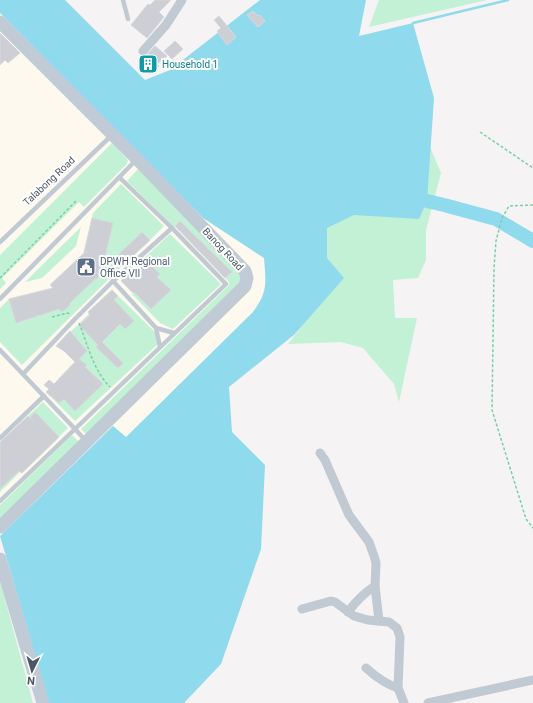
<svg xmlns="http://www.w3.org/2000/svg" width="533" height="703" font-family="Roboto,sans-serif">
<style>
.commercial{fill:#fdf9ef}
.green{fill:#c3f1d5}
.water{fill:#90daee}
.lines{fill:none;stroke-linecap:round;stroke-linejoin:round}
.stream{stroke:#90daee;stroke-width:2.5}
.river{stroke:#90daee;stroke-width:14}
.building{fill:#cdcfd5;stroke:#d7d9de}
.path{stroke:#7ad0a6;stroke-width:1.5;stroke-dasharray:3 2;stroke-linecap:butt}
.lane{stroke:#c1cad2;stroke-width:4.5}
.street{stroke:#c1cad2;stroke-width:9}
.secondary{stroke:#c1cbd6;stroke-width:13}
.labels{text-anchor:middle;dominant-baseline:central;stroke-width:4;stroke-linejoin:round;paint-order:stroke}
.culture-label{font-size:10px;fill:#0d838f;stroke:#fff;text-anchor:start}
.street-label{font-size:10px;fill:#4a5661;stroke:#fff}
.service-label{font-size:10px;fill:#4e5e75;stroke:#fff;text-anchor:start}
</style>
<rect width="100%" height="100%" fill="#f5f3f3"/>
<polygon class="commercial" points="0,13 203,218 264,258 266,288 260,303 253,312 126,438 113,426 0,536"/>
<g class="green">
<polygon points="379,0 487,0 369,27"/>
<polygon points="420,123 441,173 426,230 426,260 418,278 393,280 395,318 417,318 399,402 394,384 363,348 341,342 288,344 336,283 317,237"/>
<polygon points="112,143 128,160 127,164 84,207 79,202 2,278 6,283 0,289 0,255"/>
<polygon points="138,169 240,271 242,281 88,436 81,429 229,285 229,282 225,278 231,272 181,222 174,227 127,181"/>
<polygon points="121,184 164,226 150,240 142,232 118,255 125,263 22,365 0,342 0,308 9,299 53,288 50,285 80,257 82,259 93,213"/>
<polygon points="81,227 76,246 42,278 25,282"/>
<polygon points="170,234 221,284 173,329 160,323 132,294 134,292 151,309 171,290 160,280 159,281 150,264 146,268 140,262"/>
<polygon points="112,290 155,332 158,344 75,421 46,392 75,362 64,351 56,346 89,314 88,312"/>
<polygon points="43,402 68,428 22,473 20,472 0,492 0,442"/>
<polygon points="72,435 81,444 0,521 0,505"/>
<polygon points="0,581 33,703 0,703"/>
</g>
<path class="water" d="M 0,0 L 65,0 L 145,80 L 170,70 L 260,0 L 366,0 L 359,36 L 413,23 L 434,98 L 427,201 L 419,219 L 354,215 L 327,228 L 327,258 L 344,278 L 295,334 L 229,387 L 232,432 L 265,465 L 261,549 L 221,664 L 184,703 L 49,703 L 0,536 L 113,426 L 126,437 L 253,312 C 268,292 266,282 264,258 L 203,218 L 0,13 Z"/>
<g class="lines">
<polyline class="stream" points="413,23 508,0"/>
<polyline class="river" points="427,201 444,205 496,219 533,241"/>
</g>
<g class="building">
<polygon points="155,0 171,0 159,12 164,17 147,38 131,25 148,4 150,5"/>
<polygon points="253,11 258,16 260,15 265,21 258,27 247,15"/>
<polygon points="219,16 236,37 227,45 217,31 221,28 214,20"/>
<polygon points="0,33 20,53 8,63 5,60 0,65"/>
<polygon points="175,41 183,49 172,59 164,51"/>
<polygon points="155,46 167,56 157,64 159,66 149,74 139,63"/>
<polygon points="92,218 113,223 101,274 97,279 96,278 69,304 70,305 62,312 59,309 16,323 9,299 53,288 50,285 84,253"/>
<polygon points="180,221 232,272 225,278 175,226"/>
<polygon points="142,232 150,240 134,255 135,256 126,264 118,255"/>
<polygon points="140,262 146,268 150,264 160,274 157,277 171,290 151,309 134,292 133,293 121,281"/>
<polygon points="112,290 118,296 114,300 134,321 125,329 120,324 102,342 123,363 118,368 96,347 98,345 79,325 90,315 88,312"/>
<polygon points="70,331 87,351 79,359 87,365 85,367 103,384 75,411 64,399 59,403 46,392 49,389 44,385 49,380 54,384 75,362 64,351 56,346"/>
<polygon points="35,412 59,437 22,473 19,471 0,489 0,442 28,416 30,418"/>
</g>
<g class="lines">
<g class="path">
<polyline points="480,132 533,168"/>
<polyline points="533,205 509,206 502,218 496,241 494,268 492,410 526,519 533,528"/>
<polyline points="0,278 77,200"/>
<polyline points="52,317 68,313 70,315"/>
<path d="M 79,323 C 88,345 93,370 110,387"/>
</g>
<g class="lane">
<polyline points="123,0 128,19"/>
<polyline points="0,242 112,135"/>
<polyline points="113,281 156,328 174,333"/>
<polyline points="0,299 136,160"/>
<polyline points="156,328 160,347"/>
<polyline points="0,350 75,429 226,284 172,228 120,178"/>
<polyline points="23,374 75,319 113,281 172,228"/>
<polyline points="0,438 44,396"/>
<polyline points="0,501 75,429 86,441"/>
</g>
<g class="street">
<polyline points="143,51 166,25 182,0"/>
<polyline points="320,453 325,460 349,515 369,542 374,556 376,563 375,586 379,621"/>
<polyline points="302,609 331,601 335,602 354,616 368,620 389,622 397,628 400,637 398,688 404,703"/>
<path d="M 348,612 C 356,601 364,593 375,586"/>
<path d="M 366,668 C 376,677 385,684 398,688"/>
<polyline points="428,703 533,680"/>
</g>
<g class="secondary">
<polyline points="0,22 137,159 245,271 247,278 245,286 0,527"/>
<polyline points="0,559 43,703"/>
</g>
</g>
<defs>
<symbol id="building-square" viewBox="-11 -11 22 22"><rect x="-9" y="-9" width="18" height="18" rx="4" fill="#0f9aa8" stroke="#fff"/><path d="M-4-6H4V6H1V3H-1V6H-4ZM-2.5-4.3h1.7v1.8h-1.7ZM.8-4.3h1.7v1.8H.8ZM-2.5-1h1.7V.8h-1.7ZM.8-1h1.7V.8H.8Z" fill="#fff"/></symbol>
<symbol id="civic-square" viewBox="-11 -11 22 22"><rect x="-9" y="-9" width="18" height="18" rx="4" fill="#5c6f8a" stroke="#fff"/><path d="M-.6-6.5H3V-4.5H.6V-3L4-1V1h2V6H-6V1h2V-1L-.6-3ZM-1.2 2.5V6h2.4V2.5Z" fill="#fff"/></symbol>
</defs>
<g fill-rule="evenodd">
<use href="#building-square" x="137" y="53" width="22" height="22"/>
<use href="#civic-square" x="75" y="256" width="22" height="22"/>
</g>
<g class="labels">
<g class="culture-label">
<text x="162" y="64">Household 1</text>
</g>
<g class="street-label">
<text transform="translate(49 181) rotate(-43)">Talabong Road</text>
<text transform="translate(223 249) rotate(47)">Banog Road</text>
</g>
<g class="service-label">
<text x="100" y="261">DPWH Regional<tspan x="100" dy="12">Office VII</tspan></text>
</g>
</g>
<g transform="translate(32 671) rotate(185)" stroke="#ffffff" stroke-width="3" paint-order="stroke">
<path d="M0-3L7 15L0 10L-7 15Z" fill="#4a5661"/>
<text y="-6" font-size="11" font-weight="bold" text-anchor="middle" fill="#4a5661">N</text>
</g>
</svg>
